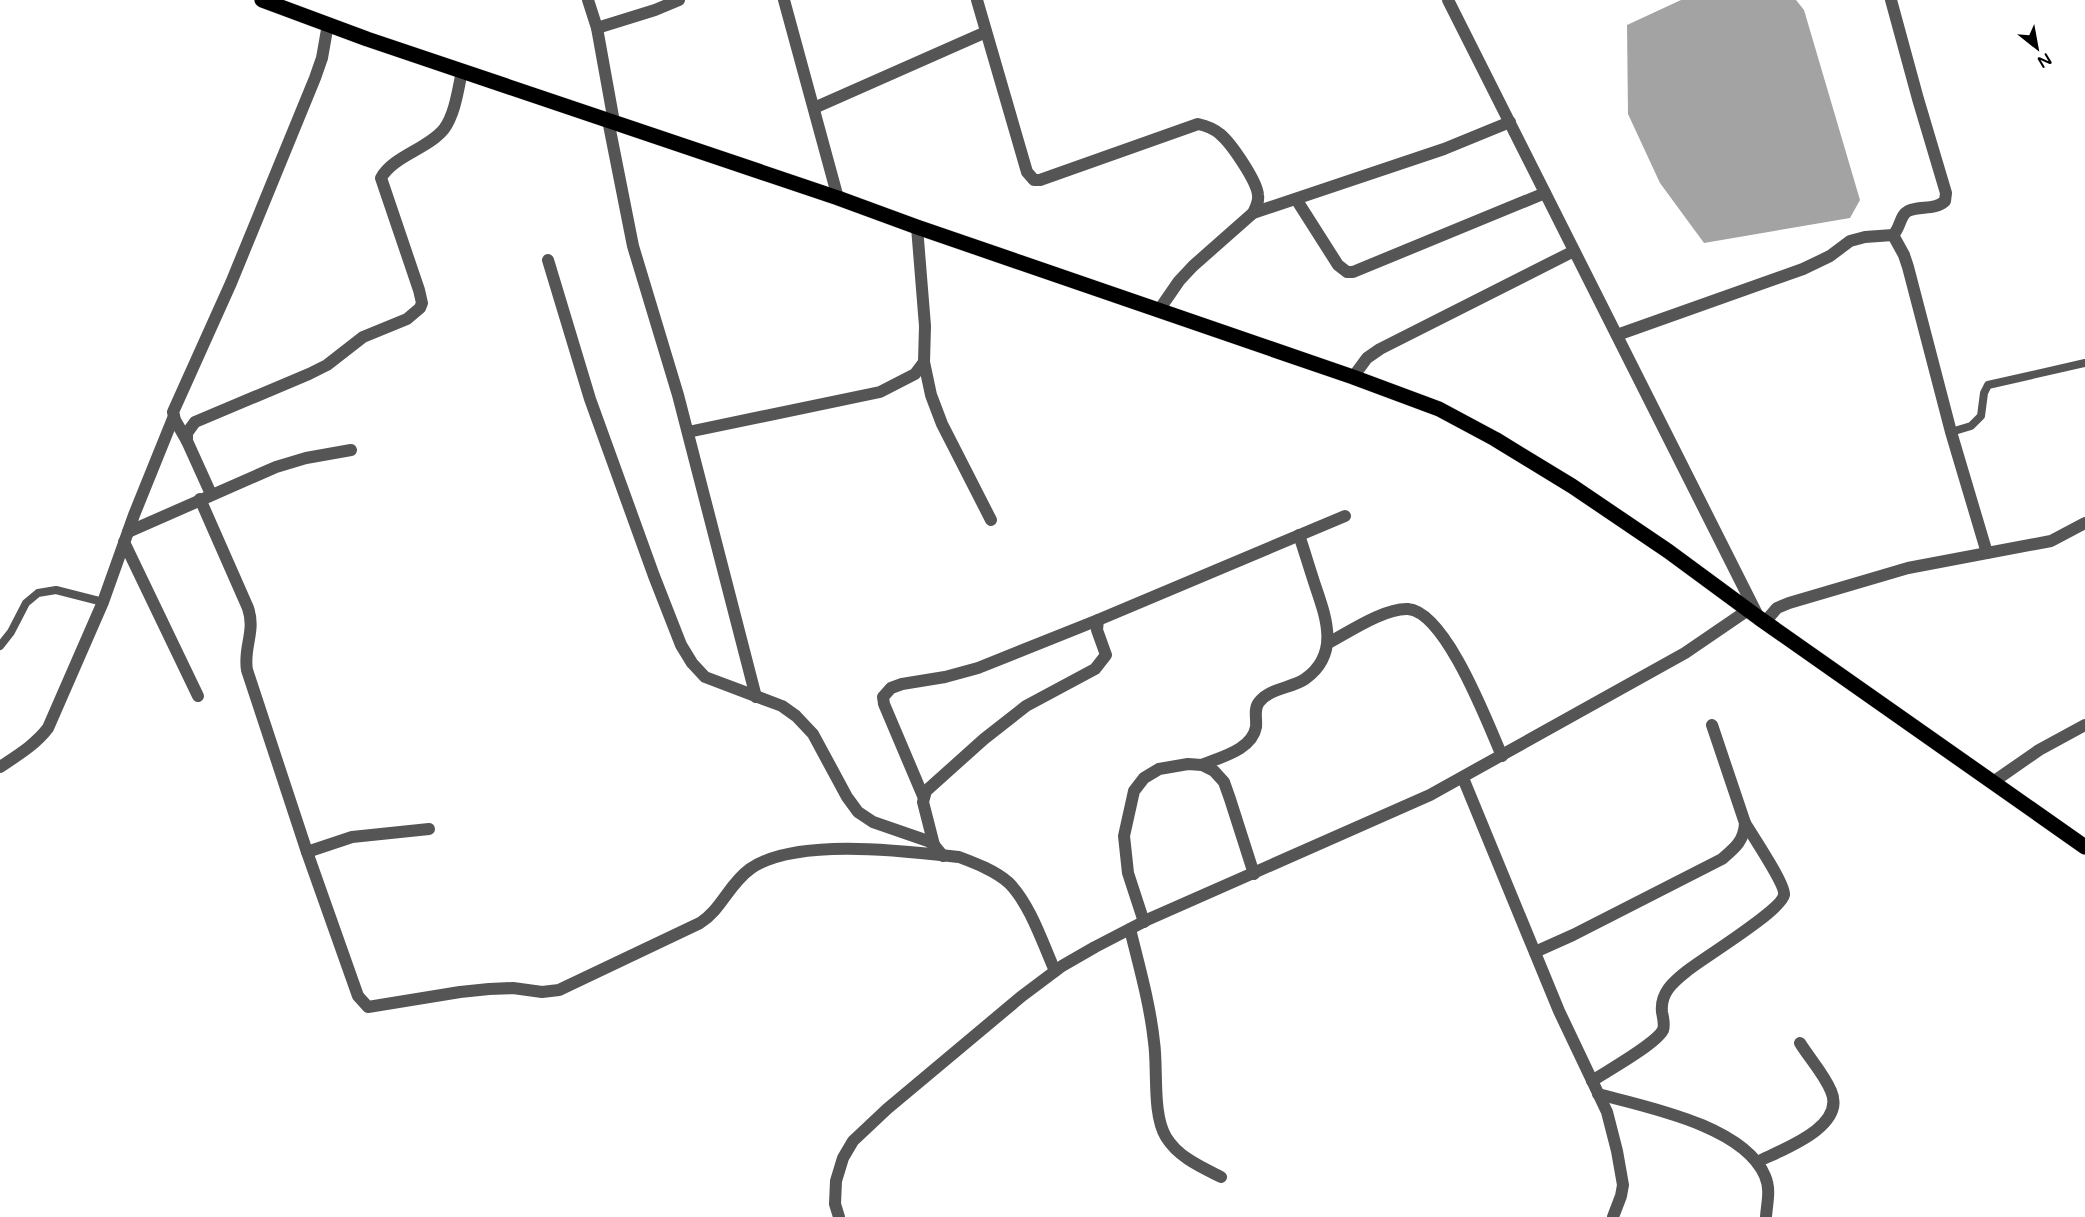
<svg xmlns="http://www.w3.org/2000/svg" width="2085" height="1217" font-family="'Varela Round',sans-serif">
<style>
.water{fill:#a3a3a3}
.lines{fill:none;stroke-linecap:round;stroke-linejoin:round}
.primary-casing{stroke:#dbdbdb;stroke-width:16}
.service{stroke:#555;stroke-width:8}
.minor{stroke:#555;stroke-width:12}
.primary{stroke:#000;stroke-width:15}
</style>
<rect width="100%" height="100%" fill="#fff"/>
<polygon class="water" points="1681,0 1796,0 1804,10 1860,200 1850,218 1704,243 1660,183 1628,114 1627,25"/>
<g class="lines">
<defs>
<polyline id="primary" points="262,0 367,39 838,198 917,227 1353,377 1439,409 1495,439 1572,486 1668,551 1759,618 2085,847"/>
</defs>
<use href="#primary" class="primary-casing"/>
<g class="service">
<polyline points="1951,432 1971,426 1981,416 1984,393 1988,385 2085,363"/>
<polyline points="0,646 11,632 26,603 38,593 56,590 103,602"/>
</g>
<g class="minor">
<polyline points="588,0 597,28 614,122"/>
<polyline points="784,0 838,198"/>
<path d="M 977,0 L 1027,172 L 1034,180 L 1040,180 L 1198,124 C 1207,126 1213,128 1220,134 C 1231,143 1257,181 1258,195 C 1259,202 1256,207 1253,213 L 1193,266 L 1179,281 L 1159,310"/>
<polyline points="1448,0 1758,616"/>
<polyline points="597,28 655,10 679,0"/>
<polyline points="814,108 986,32"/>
<polyline points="608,120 633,246 678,395 756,697"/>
<polyline points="1296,199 1338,265 1347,272 1353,272 1545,193"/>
<polyline points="1253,213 1444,149 1510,122"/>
<polyline points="1893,235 1904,255 1908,267 1951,432 1987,553"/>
<polyline points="548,260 590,399 654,576 681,645 692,663 705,677 782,706 796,716 813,734 847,797 858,812 873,822 928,841 934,845 943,856"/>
<path d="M 1617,335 L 1803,269 L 1830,256 L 1850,241 L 1865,237 L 1893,235 C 1900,229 1900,215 1908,211 C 1920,205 1934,211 1945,201 L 1946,193 L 1918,99 L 1891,0"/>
<polyline points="924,362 931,395 942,424 991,520"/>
<polyline points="1353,377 1367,358 1380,349 1574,251"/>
<polyline points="688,432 880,392 915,374 924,362 925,326 917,227"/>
<polyline points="187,441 175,420 173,412 231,283 315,78 322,58 328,24"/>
<path d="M 211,494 L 187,441 L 187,433 L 195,422 L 309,374 L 327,365 L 363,337 L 407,319 L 420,308 L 422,303 L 419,290 L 381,178 C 393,156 428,149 444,129 C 455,114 458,90 462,71"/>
<path d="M 200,499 L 248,608 C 256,632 243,647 247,670 L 307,852 L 358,996 L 368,1007 L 460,992 L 489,989 L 513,988 L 542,992 L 559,990 L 700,923 C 721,910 729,884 750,869 C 795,837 905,851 959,857 C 975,863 996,871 1009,883 C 1030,904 1043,944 1055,971"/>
<polyline points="128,532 276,467 306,458 351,450"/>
<polyline points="124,542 198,696"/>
<polyline points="1765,622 1777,608 1789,603 1908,568 2051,541 2085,523"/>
<path d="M 1328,643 C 1349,632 1384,608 1408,609 C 1446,612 1488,724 1502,756"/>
<path d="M 1202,765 C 1220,757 1252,750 1256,727 C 1257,718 1253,708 1260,701 C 1271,688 1292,688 1305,679 C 1339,655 1327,620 1316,588 C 1310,570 1305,553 1299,535"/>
<path d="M 0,767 C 18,755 35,745 48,728 L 103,602 L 134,515 L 174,416"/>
<polyline points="1463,778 1559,1011 1607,1112 1617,1151 1623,1185 1621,1196 1613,1217"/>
<polyline points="1993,782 2039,750 2085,725"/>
<polyline points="923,796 884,704 883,697 891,688 902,684 945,677 978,668 1098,620"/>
<polyline points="934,845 923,802 926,791 984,739 1026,706 1095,669 1106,655 1097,630 1098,620 1345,516"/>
<polyline points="307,852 352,837 429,829"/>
<polyline points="1144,922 1128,873 1124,836 1134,791 1144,778 1159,769 1188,764 1202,765 1214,771 1224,782 1230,799 1254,874"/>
<path d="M 1130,929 C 1139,966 1150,1004 1154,1042 C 1158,1069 1152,1114 1166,1137 C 1178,1157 1201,1167 1221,1177"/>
<path d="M 1535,952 L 1573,935 L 1722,859 C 1735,848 1744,841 1745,823 L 1712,725"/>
<path d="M 1592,1081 C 1607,1071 1656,1044 1663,1030 C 1665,1024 1663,1018 1662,1012 C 1660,993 1673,982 1687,971 C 1703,958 1781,911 1784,895 C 1786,885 1752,835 1745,823"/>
<path d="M 1598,1094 C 1647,1107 1744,1126 1765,1176 C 1771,1190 1767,1202 1766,1217"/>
<path d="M 1757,1162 C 1781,1150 1847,1127 1831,1091 C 1824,1074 1810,1059 1800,1043"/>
<polyline points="839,1217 835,1204 836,1181 843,1158 853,1141 887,1109 1022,996 1062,966 1095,947 1149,919 1430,795 1685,653 1748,610"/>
</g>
<use href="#primary" class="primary"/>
</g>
<g transform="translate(2037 48) rotate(149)" stroke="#ffffff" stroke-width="4.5" paint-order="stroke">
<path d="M0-4.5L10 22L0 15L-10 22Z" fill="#000000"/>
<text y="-9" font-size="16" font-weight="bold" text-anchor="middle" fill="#000000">N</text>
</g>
</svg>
